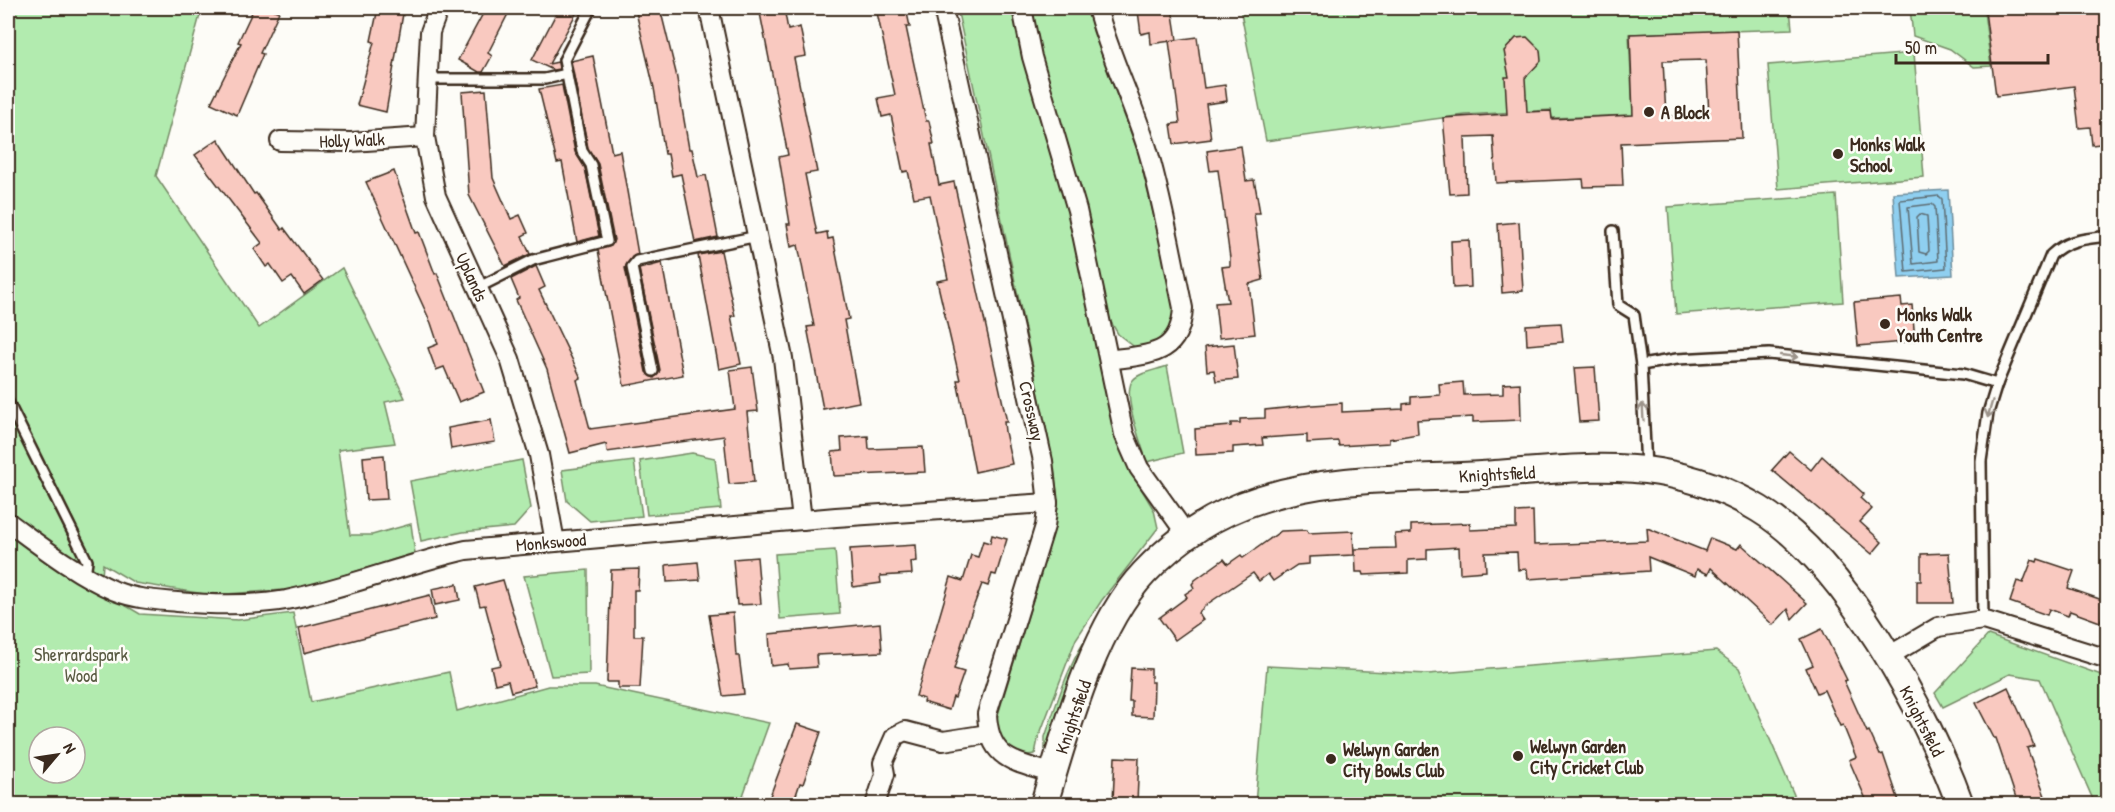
<svg xmlns="http://www.w3.org/2000/svg" width="2115" height="812" font-family="'Patrick Hand',sans-serif">
<style>
.green{fill:#b2ebaf;stroke:#768a66;stroke-width:1.5;fill-rule:evenodd}
.water{fill:#8fcff0;stroke:#6d8d9c;stroke-width:1.5}
.lines{fill:none;stroke-linecap:round;stroke-linejoin:round}
.shore{stroke:#5d6c72;stroke-width:1.5}
.building{fill:#f9c9c0;stroke:#3b2a1e;stroke-width:1.5;fill-rule:evenodd}
.lane-casing{stroke:#3b2a1e;stroke-width:14}
.street-casing{stroke:#3b2a1e;stroke-width:22}
.secondary-casing{stroke:#3b2a1e;stroke-width:30}
.lane{stroke:#fdfcf7;stroke-width:9}
.street{stroke:#fdfcf7;stroke-width:18}
.secondary{stroke:#fdfcf7;stroke-width:26}
.oneway{stroke:#9c938a}
.poi-dot{fill:#3b2a1e;stroke:#fdfcf7;stroke-width:2}
.labels{text-anchor:middle;dominant-baseline:central;stroke-width:5;stroke-linejoin:round;paint-order:stroke}
.poi-label{font-size:18px;font-weight:bold;fill:#3b2a1e;stroke:#fdfcf7;text-anchor:start}
.street-label{font-size:18px;fill:#3b2a1e;stroke:#fdfcf7}
.park-label{font-size:18px;fill:#595a42;stroke:#fdfcf7}
</style>
<rect width="100%" height="100%" fill="#fdfcf7"/>
<filter id="ink" filterUnits="userSpaceOnUse"><feTurbulence type="fractalNoise" baseFrequency=".0167" numOctaves="2"/><feDisplacementMap in="SourceGraphic" scale="12" xChannelSelector="R" yChannelSelector="G"/><feConvolveMatrix kernelMatrix="1 2 1 2 8 2 1 2 1" color-interpolation-filters="sRGB"/></filter>
<g filter="url(#ink)">
<g class="green">
<path d="M 8,8 L 202,8 L 156,176 L 259,328 L 342,268 L 405,398 L 385,402 L 395,443 L 338,450 L 350,535 L 372,535 L 411,524 L 415,553 L 299,589 L 211,595 L 135,583 L 103,564 L 101,591 L 140,614 L 238,620 L 293,613 L 311,702 L 449,672 L 457,711 L 548,686 L 595,686 L 769,723 L 740,804 L 8,804 ZM 39,737 L 75,737 L 75,773 L 39,773 Z"/>
<path d="M 957,8 L 1015,8 L 1026,69 L 1063,193 L 1122,445 L 1131,472 L 1154,510 L 1158,528 L 1102,600 L 1076,639 L 1038,739 L 1035,754 C 1012,758 995,741 997,718 L 1054,530 L 1057,493 L 1053,461 Z"/>
<polygon points="1031,8 1088,8 1093,31 1138,152 1167,269 1175,320 1163,343 1137,349 1118,334 1108,317 1039,52"/>
<polygon points="1240,8 1790,8 1792,29 1629,34 1633,115 1552,118 1551,110 1465,115 1266,141"/>
<polygon points="1910,8 2021,8 1984,12 1991,66 1974,67 1950,49 1913,36"/>
<polygon points="1914,53 1924,177 1778,189 1768,65"/>
<polygon points="1836,195 1843,302 1676,314 1668,207"/>
<path d="M 1167,366 L 1183,453 L 1147,462 C 1142,446 1121,393 1133,380 C 1140,372 1157,370 1167,366 Z"/>
<polygon points="692,453 715,458 721,509 647,515 640,461"/>
<polygon points="522,460 531,508 514,527 463,532 421,541 410,481"/>
<polygon points="634,461 642,516 590,521 567,501 562,470"/>
<polygon points="835,550 840,614 780,619 775,554"/>
<polygon points="588,570 589,674 551,676 524,576"/>
<path d="M 1093,629 L 1051,743 L 1045,749 L 1045,737 C 1058,700 1069,660 1093,629 Z"/>
<polygon points="1988,635 2107,677 2107,804 2095,804 2040,679 2010,674 1943,707 1935,693"/>
<polygon points="1716,651 1739,668 1798,804 1255,804 1267,666 1428,674"/>
</g>
<polygon class="water" points="1948,190 1953,275 1899,278 1893,193"/>
<g class="lines">
<g class="shore">
<polygon points="1939,196 1942,199 1946,268 1906,272 1900,200"/>
<polygon points="1932,204 1935,207 1938,261 1913,264 1908,207"/>
<polygon points="1920,214 1927,216 1929,251 1926,254 1919,252 1917,217"/>
</g>
</g>
<g class="building">
<polygon points="254,8 270,8 279,12 260,53 263,54 237,115 211,103 241,43 238,42"/>
<polygon points="378,8 404,8 386,112 357,105 374,42 371,41"/>
<polygon points="486,8 511,8 488,53 492,56 483,72 479,72 458,60"/>
<polygon points="559,8 579,8 549,64 558,62 559,69 553,70 532,60"/>
<polygon points="637,8 660,8 676,73 689,149 692,149 698,177 706,175 718,237 695,242 681,174 672,176 668,154 665,154 654,88 636,12"/>
<polygon points="759,8 784,8 788,30 800,27 806,56 794,58 817,172 805,174 817,234 827,232 828,239 833,238 849,319 844,320 859,402 823,409 807,327 814,326 798,245 791,247 787,224 790,224 779,157 788,155"/>
<polygon points="876,8 906,8 910,27 906,27 926,121 929,121 934,144 931,144 939,185 954,182 1007,422 1004,422 1005,432 1012,464 975,472 957,380 960,380 937,281 948,279 930,195 914,198 908,171 903,172 891,115 882,117 878,98 895,95"/>
<polygon points="1142,8 1172,8 1177,40 1151,44 1150,32 1141,34 1138,11 1142,10"/>
<polygon points="2020,8 2108,8 2108,143 2092,145 2090,127 2079,128 2074,86 1996,96 1985,11"/>
<path d="M 1737,30 L 1742,138 L 1621,143 L 1623,186 L 1584,187 L 1583,179 L 1496,183 L 1493,136 L 1465,137 L 1467,193 L 1450,194 L 1443,118 L 1507,114 L 1505,77 L 1509,77 L 1504,51 L 1516,38 L 1527,37 L 1540,50 L 1541,61 L 1525,78 L 1527,112 L 1551,111 L 1552,119 L 1633,115 L 1630,34 ZM 1706,60 L 1709,114 L 1666,116 L 1663,61 Z"/>
<polygon points="1197,37 1204,88 1225,85 1227,101 1206,104 1211,139 1174,144 1171,124 1180,123 1169,41"/>
<polygon points="593,56 612,153 620,151 638,254 632,257 625,268 646,372 654,378 660,370 639,269 662,263 683,375 624,386 598,250 611,246 614,240 598,164 588,148 571,61"/>
<polygon points="562,85 575,152 585,168 599,236 577,242 562,162 557,163 539,89"/>
<polygon points="486,90 493,178 511,219 520,215 528,233 522,236 530,254 505,266 469,195 462,92"/>
<polygon points="218,139 254,194 256,193 282,230 284,228 323,280 304,294 292,277 283,283 270,264 266,267 254,249 262,243 195,155"/>
<polygon points="1241,146 1246,181 1254,180 1256,190 1260,213 1254,213 1263,280 1249,284 1255,334 1219,338 1215,303 1228,302 1222,267 1230,266 1230,258 1218,170 1210,171 1207,151"/>
<polygon points="394,171 416,233 419,232 435,274 437,273 484,392 459,402 444,367 436,370 428,348 438,344 431,323 366,182"/>
<polygon points="1519,222 1523,291 1502,293 1498,224"/>
<polygon points="1469,240 1471,287 1453,288 1451,241"/>
<polygon points="721,251 735,316 731,316 741,364 719,369 698,255"/>
<polygon points="536,266 545,287 539,290 581,378 577,380 590,429 735,409 730,370 752,367 758,411 747,412 754,482 729,484 724,436 607,452 606,444 570,453 547,369 516,300 519,298 511,279"/>
<polygon points="1901,298 1902,306 1912,305 1915,341 1858,346 1854,302"/>
<polygon points="1561,323 1563,342 1527,345 1526,325"/>
<polygon points="1234,344 1238,379 1216,381 1214,370 1207,371 1205,347"/>
<polygon points="1595,367 1599,421 1579,422 1574,368"/>
<polygon points="1463,382 1464,395 1503,394 1503,384 1520,383 1521,420 1473,422 1473,417 1417,420 1418,434 1389,439 1389,443 1339,446 1338,441 1307,443 1307,435 1262,438 1263,445 1233,447 1233,453 1196,455 1195,429 1231,426 1231,423 1240,423 1240,419 1265,418 1265,410 1313,405 1342,403 1342,412 1403,409 1403,404 1411,403 1411,397 1440,395 1439,384"/>
<polygon points="491,420 495,442 451,449 448,428"/>
<polygon points="868,436 869,449 923,447 925,472 834,476 832,452 842,451 841,438"/>
<polygon points="1789,451 1811,470 1822,456 1864,494 1860,498 1872,509 1860,522 1882,542 1872,554 1772,470"/>
<polygon points="384,455 387,499 366,500 363,457"/>
<polygon points="1533,511 1534,545 1648,541 1647,528 1705,551 1710,538 1737,549 1741,544 1807,603 1792,619 1788,609 1773,625 1711,568 1708,574 1697,569 1695,576 1648,557 1649,571 1528,579 1527,569 1518,570 1517,552 1485,553 1486,571 1460,573 1459,547 1427,549 1427,559 1408,560 1408,573 1364,575 1363,572 1356,572 1355,549 1396,548 1395,534 1411,533 1411,525 1470,523 1470,530 1516,528 1516,512"/>
<polygon points="1307,530 1308,533 1353,531 1354,555 1309,557 1309,564 1297,565 1273,581 1268,574 1259,581 1253,573 1206,605 1198,613 1203,620 1175,640 1159,618 1187,597 1185,594 1194,588 1192,584 1195,580 1224,559 1228,564 1241,555 1243,558 1281,531"/>
<polygon points="992,535 1007,539 996,575 992,574 988,586 982,584 971,613 954,669 964,672 955,698 953,697 949,710 923,702 924,699 916,696 951,577 963,581 971,555 978,557 983,541 990,543"/>
<polygon points="916,545 917,561 911,562 912,574 880,576 881,583 853,587 850,549"/>
<polygon points="1949,553 1953,603 1917,603 1917,581 1921,581 1921,554"/>
<polygon points="757,557 761,604 737,605 733,559"/>
<polygon points="2038,559 2074,571 2068,588 2108,602 2100,622 2070,611 2068,616 2049,609 2047,615 2010,602 2017,581 2023,583 2032,560 2037,562"/>
<polygon points="698,562 700,580 667,582 666,565"/>
<polygon points="639,569 638,590 634,590 634,636 643,636 640,688 618,688 618,682 607,682 611,570"/>
<polygon points="503,580 535,686 511,692 508,681 495,684 491,667 501,665 485,605 480,606 475,587"/>
<polygon points="457,584 460,600 435,605 432,589"/>
<polygon points="430,595 435,619 304,653 299,628"/>
<polygon points="733,613 736,656 739,656 744,694 723,696 709,615"/>
<polygon points="880,623 882,652 816,655 817,667 789,669 788,664 771,666 769,634"/>
<polygon points="1822,629 1847,680 1844,681 1867,732 1869,731 1880,755 1883,754 1900,804 1868,804 1849,760 1856,757 1843,725 1840,726 1824,690 1817,693 1812,682 1806,668 1813,665 1801,639"/>
<polygon points="1131,668 1151,669 1151,682 1154,682 1153,717 1132,716 1132,701 1129,701"/>
<polygon points="2008,687 2029,733 2034,746 2027,748 2048,804 2018,804 1996,738 1994,738 1976,703"/>
<polygon points="797,724 821,732 803,784 800,783 793,804 767,804"/>
<polygon points="1115,757 1139,758 1137,802 1113,801"/>
</g>
<g class="lines">
<defs>
<g id="lane">
<polyline points="427,79 545,79 567,74"/>
<polyline points="1613,231 1618,305 1634,315 1641,365"/>
<polyline points="477,288 533,260 607,241 591,165 582,151 564,60 591,8"/>
<polyline points="653,371 632,267 637,261 758,236"/>
<path d="M 1997,384 L 2051,255 C 2067,239 2086,239 2108,236"/>
<polyline points="8,402 87,561 85,574"/>
<polyline points="1646,468 1641,365 1677,359 1769,354 1963,374 1997,384 1988,413 1981,461 1983,620"/>
</g>
<g id="street">
<polyline points="439,8 430,32 425,137 436,196 510,359 539,455 555,542"/>
<polyline points="709,8 783,358 802,520"/>
<path d="M 943,8 L 1043,461 L 1048,503 L 1045,526 L 987,714 C 989,761 1015,761 1053,774"/>
<polyline points="1022,8 1032,57 1077,210 1124,434 1139,468 1187,535"/>
<path d="M 1097,8 C 1110,57 1133,102 1148,151 C 1163,202 1172,256 1183,308 C 1180,357 1148,354 1109,360"/>
<polyline points="280,141 351,142 425,137"/>
<path d="M 8,522 C 42,547 76,574 115,591 C 135,599 155,600 177,602 C 213,605 251,606 286,600 C 347,588 405,564 466,550 L 836,517 L 1048,503"/>
<polyline points="1887,657 1938,627 1983,620 2108,659"/>
<polyline points="876,802 885,774 883,763 895,736 905,731 943,741 988,734"/>
</g>
<path id="secondary" d="M 1044,804 C 1065,734 1093,627 1144,573 C 1176,539 1216,513 1261,499 C 1331,476 1408,479 1481,475 C 1539,472 1601,462 1659,472 C 1694,478 1729,491 1759,509 C 1844,561 1927,712 1960,804"/>
</defs>
<use href="#lane" class="lane-casing"/>
<use href="#street" class="street-casing"/>
<use href="#secondary" class="secondary-casing"/>
<use href="#lane" class="lane"/>
<use href="#street" class="street"/>
<use href="#secondary" class="secondary"/>
</g>
<defs><path id="oneway-shaft" d="M-6 0H5M1.5-3L5.5 0L1.5 3" fill="none" stroke-width="1.6" stroke-linecap="round" stroke-linejoin="round" transform="scale(1.5)"/></defs>
<g class="oneway">
<use href="#oneway-shaft" transform="translate(1789 356) rotate(6)"/>
<use href="#oneway-shaft" transform="translate(1990 409) rotate(106)"/>
<use href="#oneway-shaft" transform="translate(1643 412) rotate(-93)"/>
</g>
</g>
<g class="poi-dot">
<circle cx="1649" cy="112" r="6"/>
<circle cx="1838" cy="154" r="6"/>
<circle cx="1885" cy="324" r="6"/>
<circle cx="1518" cy="756" r="6"/>
<circle cx="1331" cy="759" r="6"/>
</g>
<g class="labels">
<g class="poi-label">
<text x="1661" y="112">A Block</text>
<text x="1850" y="144">Monks Walk<tspan x="1850" dy="21">School</tspan></text>
<text x="1897" y="314">Monks Walk<tspan x="1897" dy="21">Youth Centre</tspan></text>
<text x="1530" y="746">Welwyn Garden<tspan x="1530" dy="21">City Cricket Club</tspan></text>
<text x="1343" y="749">Welwyn Garden<tspan x="1343" dy="21">City Bowls Club</tspan></text>
</g>
<g class="street-label">
<text transform="translate(352 140) rotate(-2)">Holly Walk</text>
<text transform="translate(472 277) rotate(65)">Uplands</text>
<text transform="translate(1032 411) rotate(77)">Crossway</text>
<text transform="translate(1497 474) rotate(-3)">Knightsfield</text>
<text transform="translate(551 542) rotate(-5)">Monkswood</text>
<text transform="translate(1073 717) rotate(-71)">Knightsfield</text>
<text transform="translate(1922 721) rotate(63)">Knightsfield</text>
</g>
<g class="park-label">
<text x="81" y="654">Sherrardspark<tspan x="81" dy="21">Wood</tspan></text>
</g>
</g>
<rect width="2115" height="812" fill="none" stroke="#fdfcf7" stroke-width="30"/>
<rect x="15" y="15" width="2085" height="782" fill="none" stroke="#3b2a1e" stroke-width="2" filter="url(#ink)"/>
<g transform="translate(57 755) rotate(61)"><circle r="28" fill="#fdfcf7" stroke="#afa8a0" stroke-width="1.5"/>
<path d="M0-4.5L10 22L0 15L-10 22Z" fill="#3b2a1e"/>
<text y="-9" font-size="16" font-weight="bold" text-anchor="middle" fill="#3b2a1e">N</text>
</g>
<path d="M1896 54v9h152v-9" fill="none" stroke="#3b2a1e" stroke-width="3"/>
<text x="1905" y="54" font-size="18" fill="#3b2a1e" stroke="#fdfcf7" stroke-width="4.5" paint-order="stroke">50 m</text>
</svg>
